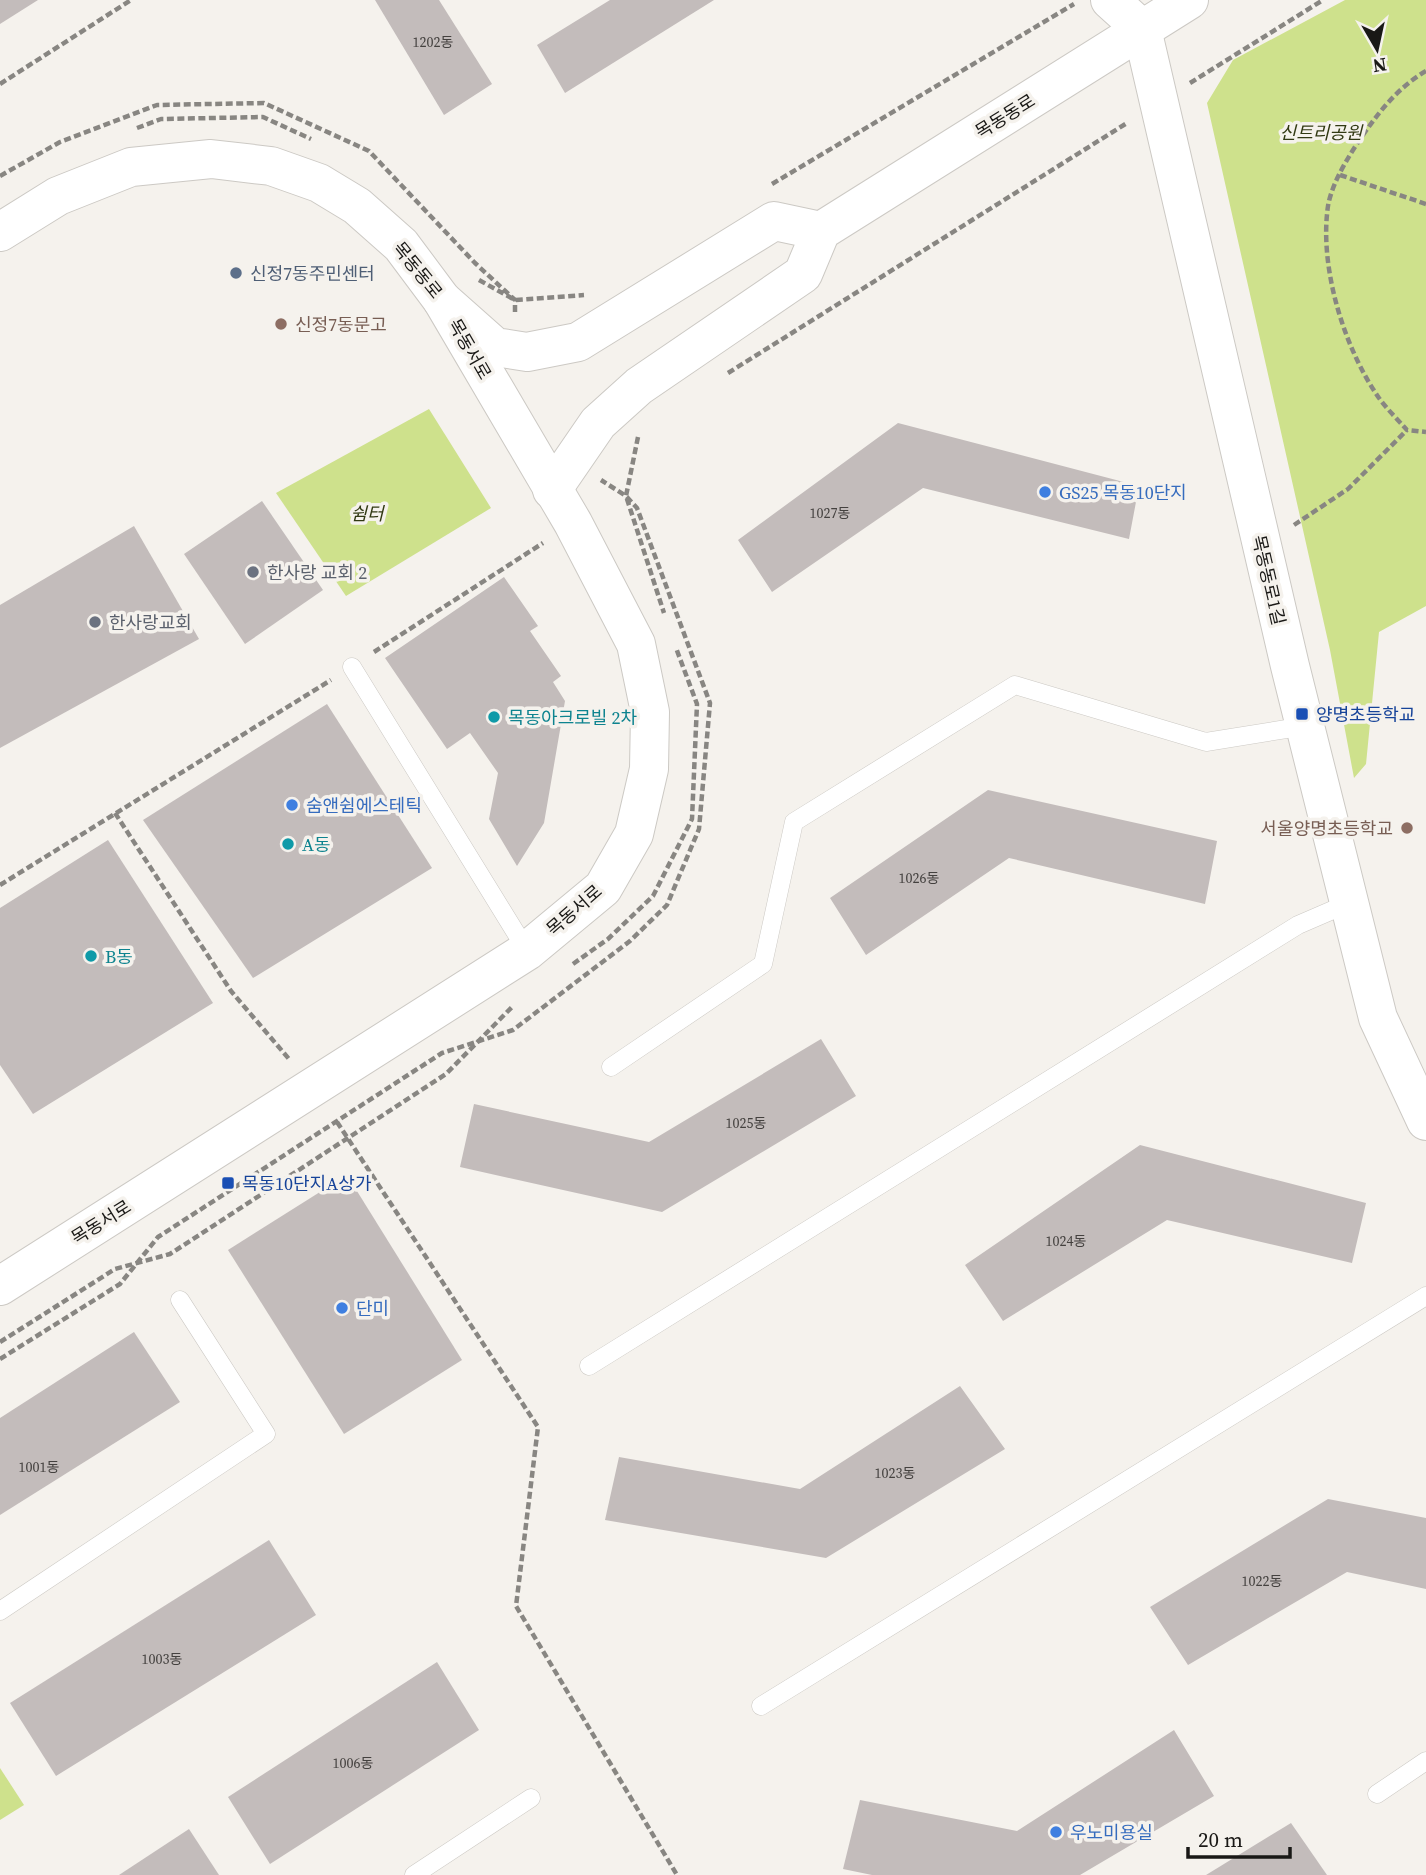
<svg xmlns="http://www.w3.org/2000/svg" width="1426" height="1875" font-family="'Source Serif 4','Noto Sans KR',serif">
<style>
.green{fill:#cee18c}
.building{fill:#c3bcbb}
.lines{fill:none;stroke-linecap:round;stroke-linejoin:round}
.service-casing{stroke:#ccc9c4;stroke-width:19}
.tertiary-casing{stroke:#ccc9c4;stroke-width:40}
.secondary-casing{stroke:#ccc9c4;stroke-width:40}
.path{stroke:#888682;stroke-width:4.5;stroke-dasharray:7 3.5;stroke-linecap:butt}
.service{stroke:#fff;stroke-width:18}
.tertiary{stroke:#fff;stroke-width:38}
.secondary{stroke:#fff;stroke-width:38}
.service-dot{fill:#5c6f8a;stroke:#f5f2ed;stroke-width:2.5}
.education-dot{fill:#8d6e63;stroke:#f5f2ed;stroke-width:2.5}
.shop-dot{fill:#3f7fe0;stroke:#f5f2ed;stroke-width:2.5}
.worship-dot{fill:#6b7280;stroke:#f5f2ed;stroke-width:2.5}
.transit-dot{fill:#1a4fb4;stroke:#f5f2ed;stroke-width:2.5}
.culture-dot{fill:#0f9aa8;stroke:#f5f2ed;stroke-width:2.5}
.labels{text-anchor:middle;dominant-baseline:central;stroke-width:7;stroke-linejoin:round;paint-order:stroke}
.number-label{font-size:14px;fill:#44413f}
.street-label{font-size:18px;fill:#191816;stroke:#f5f2ed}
.park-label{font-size:18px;font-style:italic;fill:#313913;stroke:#f5f2ed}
.service-label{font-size:18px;fill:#4e5e75;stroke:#f5f2ed;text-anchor:start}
.education-label{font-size:18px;fill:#785e54;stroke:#f5f2ed;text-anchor:start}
.shop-label{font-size:18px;fill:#366cbe;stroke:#f5f2ed;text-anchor:start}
.worship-label{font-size:18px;fill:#5b616d;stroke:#f5f2ed;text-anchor:start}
.transit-label{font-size:18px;fill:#164399;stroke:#f5f2ed;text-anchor:start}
.culture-label{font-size:18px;fill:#0d838f;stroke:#f5f2ed;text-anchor:start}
</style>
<rect width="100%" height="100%" fill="#f5f2ed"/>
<g class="green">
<polygon points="1345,0 1426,0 1426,606 1379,632 1366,764 1354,778 1330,650 1207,103 1233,60"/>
<polygon points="429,409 491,508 346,596 276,493"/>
<polygon points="0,1768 24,1805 0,1820"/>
</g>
<g class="building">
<polygon points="0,0 38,0 0,24"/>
<polygon points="375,0 439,0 492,84 444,115"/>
<polygon points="610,0 714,0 565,93 537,45"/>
<polygon points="898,423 1139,486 1129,539 923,488 772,592 738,540"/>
<polygon points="262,501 323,590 245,644 184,554"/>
<polygon points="134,526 199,639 0,748 0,605"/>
<polygon points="504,577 538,626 530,631 561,676 553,682 565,701 544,823 517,866 489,819 498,773 470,733 447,749 385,658"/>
<polygon points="327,704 432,868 253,978 143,820"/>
<polygon points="988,790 1217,841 1205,904 1009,858 866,955 830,898"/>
<polygon points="108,840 213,1003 33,1114 0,1065 0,908"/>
<polygon points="821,1039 856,1096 662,1212 460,1167 474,1104 649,1142"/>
<polygon points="1140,1145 1366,1203 1352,1263 1167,1220 1003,1321 965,1265"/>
<polygon points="347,1175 462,1360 344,1434 228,1250"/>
<polygon points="134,1332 180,1402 0,1515 0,1418"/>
<polygon points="960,1386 1005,1449 826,1558 605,1520 619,1457 800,1489"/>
<polygon points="1328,1499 1426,1518 1426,1589 1347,1572 1188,1665 1150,1607"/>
<polygon points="269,1540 316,1615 56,1776 10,1703"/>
<polygon points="437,1662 479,1730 270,1864 228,1797"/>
<polygon points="1174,1730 1214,1796 1080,1875 872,1875 843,1869 860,1800 1017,1831"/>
<polygon points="1291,1823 1327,1875 1206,1875"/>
<polygon points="189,1829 219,1875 119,1875"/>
</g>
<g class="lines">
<defs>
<g id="service">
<polyline points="352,667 527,951"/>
<polyline points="611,1067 763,964 794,822 1015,685 1206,742 1305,726"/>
<polyline points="589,1366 1298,925 1349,903"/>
<polyline points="0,1611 266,1434 180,1300"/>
<polyline points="761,1706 1426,1296"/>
<polyline points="1377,1794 1426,1761"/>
<polyline points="414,1875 531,1798"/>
</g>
<polyline id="tertiary" points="1110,0 1142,29 1290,666 1378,1018 1426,1121"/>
<g id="secondary">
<polyline points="0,232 58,196 131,167 211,159 271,166 319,183 357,206 401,245 442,300 495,347 527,352 578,342 774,221 821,231"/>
<polyline points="552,490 598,423 639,386 803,274 821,231 1189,0"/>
<polyline points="0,1286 527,951 603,888 634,834 649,769 650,712 636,644 573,523 442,300"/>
</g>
</defs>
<use href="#service" class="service-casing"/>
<use href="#tertiary" class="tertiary-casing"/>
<use href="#secondary" class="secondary-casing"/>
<g class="path">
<path d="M 1426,71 C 1399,87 1381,109 1363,135 C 1350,154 1332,182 1328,206 C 1319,267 1344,348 1379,398 C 1387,409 1398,420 1407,430 L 1426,432"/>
<polyline points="1190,83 1323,0"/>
<polyline points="0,84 131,0"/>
<polyline points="137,128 161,119 263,117 311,139"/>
<polyline points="1340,175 1426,204"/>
<polyline points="0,176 60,142 157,105 264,103 369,151 475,263 515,300 515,314"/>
<polyline points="772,184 1074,4"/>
<polyline points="479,280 515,300 584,295"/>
<polyline points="728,373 1127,123"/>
<polyline points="638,437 626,496 664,613"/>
<polyline points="1294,525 1348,489 1407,430"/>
<polyline points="374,652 543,543"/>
<polyline points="115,813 231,991 289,1059"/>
<polyline points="0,885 331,680"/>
<polyline points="573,964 608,939 653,896 692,819 697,704 676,648"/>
<polyline points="337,1122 538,1427 516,1606 677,1875"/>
<polyline points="0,1342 115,1269 170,1254 446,1074 512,1007"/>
<polyline points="0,1359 120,1284 158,1237 442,1053 513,1030 630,941 667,905 699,829 710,703 637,508 626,496 601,480"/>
</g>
<use href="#service" class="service"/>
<use href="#tertiary" class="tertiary"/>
<use href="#secondary" class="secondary"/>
</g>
<circle class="service-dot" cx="236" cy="273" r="7"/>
<g class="education-dot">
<circle cx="281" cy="324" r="7"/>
<circle cx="1407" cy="828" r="7"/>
</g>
<g class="shop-dot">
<circle cx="1045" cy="492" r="7"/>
<circle cx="292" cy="805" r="7"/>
<circle cx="342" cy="1308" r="7"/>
<circle cx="1056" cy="1832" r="7"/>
</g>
<g class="worship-dot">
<circle cx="253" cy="572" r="7"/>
<circle cx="95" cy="622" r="7"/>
</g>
<g class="transit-dot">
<rect x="1295" y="707" width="14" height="14" rx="3.5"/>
<rect x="221" y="1176" width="14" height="14" rx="3.5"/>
</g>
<g class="culture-dot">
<circle cx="494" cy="717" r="7"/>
<circle cx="288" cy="844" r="7"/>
<circle cx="91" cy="956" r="7"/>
</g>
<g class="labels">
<g class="number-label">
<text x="433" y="42">1202동</text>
<text x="830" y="513">1027동</text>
<text x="919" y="878">1026동</text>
<text x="746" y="1123">1025동</text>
<text x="1066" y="1241">1024동</text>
<text x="39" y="1467">1001동</text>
<text x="895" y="1473">1023동</text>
<text x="1262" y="1581">1022동</text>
<text x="162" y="1659">1003동</text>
<text x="353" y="1763">1006동</text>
</g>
<g class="street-label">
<text transform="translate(1005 116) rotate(-32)">목동동로</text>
<text transform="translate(418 270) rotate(51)">목동동로</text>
<text transform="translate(470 349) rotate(60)">목동서로</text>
<text transform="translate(1269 580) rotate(77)">목동동로1길</text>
<text transform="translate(574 910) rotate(-41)">목동서로</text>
<text transform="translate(101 1222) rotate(-32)">목동서로</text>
</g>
<g class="park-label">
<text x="1321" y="132">신트리공원</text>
<text x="367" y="513">쉼터</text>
</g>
<g class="service-label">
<text x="250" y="273">신정7동주민센터</text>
</g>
<g class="education-label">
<text x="295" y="324">신정7동문고</text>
<text x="1393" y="828" text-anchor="end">서울양명초등학교</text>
</g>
<g class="shop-label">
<text x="1059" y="492">GS25 목동10단지</text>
<text x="306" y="805">숨앤쉼에스테틱</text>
<text x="356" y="1308">단미</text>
<text x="1070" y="1832">우노미용실</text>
</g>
<g class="worship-label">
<text x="267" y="572">한사랑 교회 2</text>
<text x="109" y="622">한사랑교회</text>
</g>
<g class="transit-label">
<text x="1316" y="714">양명초등학교</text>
<text x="242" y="1183">목동10단지A상가</text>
</g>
<g class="culture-label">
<text x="508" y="717">목동아크로빌 2차</text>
<text x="302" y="844">A동</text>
<text x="105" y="956">B동</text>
</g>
</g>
<g transform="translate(1377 49) rotate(171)" stroke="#f5f2ed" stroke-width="5" paint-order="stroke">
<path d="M0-5L12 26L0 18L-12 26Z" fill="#191816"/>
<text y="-10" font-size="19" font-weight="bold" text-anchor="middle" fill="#191816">N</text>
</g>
<path d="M1188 1847v10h102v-10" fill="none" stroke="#191816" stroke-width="3.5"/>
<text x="1198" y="1847" font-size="21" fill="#191816" stroke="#f5f2ed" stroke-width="5" paint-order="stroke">20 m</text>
</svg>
